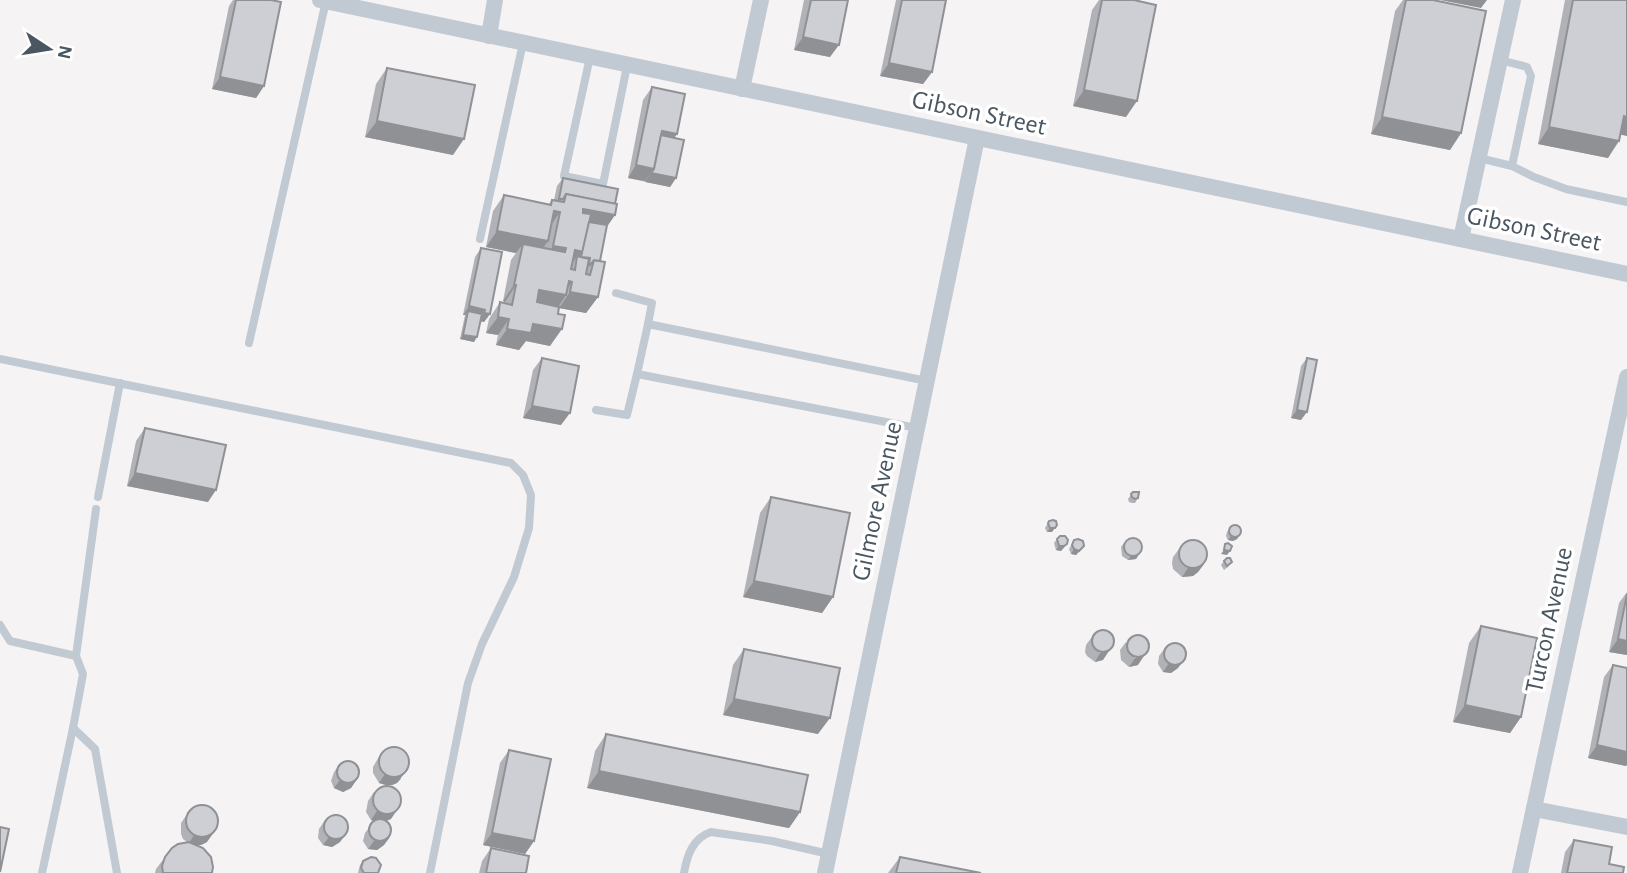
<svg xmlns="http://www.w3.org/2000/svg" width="1627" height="873" font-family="'Alegreya Sans',sans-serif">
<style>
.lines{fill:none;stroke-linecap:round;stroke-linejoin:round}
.lane{stroke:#c1cad2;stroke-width:8}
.street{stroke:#c1cad2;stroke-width:16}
.wall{fill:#b0b2b7}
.shaded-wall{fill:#909195}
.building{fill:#cdcfd5;stroke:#909195;stroke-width:2}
.labels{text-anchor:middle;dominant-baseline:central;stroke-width:7;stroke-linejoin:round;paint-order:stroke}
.street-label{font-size:26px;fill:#4a5661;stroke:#fff}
</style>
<rect width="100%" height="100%" fill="#f5f3f3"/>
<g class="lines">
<g class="lane">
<polyline points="590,57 564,176 603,184 627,66"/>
<polyline points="1500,60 1527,67 1531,76 1512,166 1534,177 1566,189 1627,202"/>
<polyline points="1479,158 1512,166"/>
<polyline points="480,239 523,43"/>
<polyline points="616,293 652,303 648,324"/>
<polyline points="249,343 326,1"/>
<polyline points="0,359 511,463 523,475 531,495 529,528 514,577 482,644 468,683 430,873"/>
<polyline points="596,410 627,415 637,374"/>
<polyline points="917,428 637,374 648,324 927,381"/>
<polyline points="98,497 120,383"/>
<polyline points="0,625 10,641 76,656 83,674 73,728 42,873"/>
<polyline points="76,656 96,509"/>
<polyline points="73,728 95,749 117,873"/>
<path d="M 684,873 C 687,855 693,838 711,832 L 772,841 L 829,854"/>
</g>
<g class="street">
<polyline points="320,0 1627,274"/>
<polyline points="489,36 495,0"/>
<polyline points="742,89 761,0"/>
<polyline points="1461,239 1513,0"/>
<polyline points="1534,809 1627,827"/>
<polyline points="825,873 977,138"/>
<polyline points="1520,873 1627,377"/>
</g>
</g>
<g class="wall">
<polygon points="233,0 271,0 264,86 256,98 212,89 229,6"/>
<polygon points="804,0 848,0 830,57 794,50"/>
<polygon points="896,0 946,0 932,72 923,84 880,76"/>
<polygon points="1099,0 1134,0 1126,117 1073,106 1092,10"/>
<polygon points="1403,0 1433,0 1461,133 1450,150 1371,134 1395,11"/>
<polygon points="1565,0 1627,0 1627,136 1621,134 1608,158 1538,144"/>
<polygon points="387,68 453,155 365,137 376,84"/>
<polygon points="652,87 677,134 674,138 676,178 670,187 628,178 643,100"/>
<polygon points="563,178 615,204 615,215 607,226 600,261 598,297 586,313 559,308 550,346 526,341 519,350 496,345 498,335 486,333 489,319 500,302 504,303 505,302 503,301 511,260 516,253 486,247 493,211 504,195 549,204 552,200 554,200 557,186"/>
<polygon points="481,248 490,314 484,322 481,321 474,342 460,339 465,315 463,315 475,257"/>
<polygon points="542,358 561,425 523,418 533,370"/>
<polygon points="1307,358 1301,420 1291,418 1301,366"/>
<polygon points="145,428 208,502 127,486 136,441"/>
<polygon points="1133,492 1138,498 1135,503 1132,503 1129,502 1128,499"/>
<polygon points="771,497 833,597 822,613 743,597 760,513"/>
<polygon points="1049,521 1052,532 1047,532 1045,528"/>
<polygon points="1230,528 1240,534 1237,539 1233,541 1228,540 1226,536 1227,532"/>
<polygon points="1057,539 1067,544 1061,551 1056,550 1054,543"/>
<polygon points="1074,540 1084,546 1076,555 1071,554 1069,549"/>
<polygon points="1124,543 1142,550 1136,559 1128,560 1122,556 1121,547"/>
<polygon points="1179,549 1204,564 1198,572 1193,576 1182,577 1173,569 1172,563 1173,557"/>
<polygon points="1224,561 1229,566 1224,570 1221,565"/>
<polygon points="1627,592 1627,655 1609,652 1619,603"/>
<polygon points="1481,626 1521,717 1510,733 1453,722 1469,643"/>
<polygon points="1092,637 1103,660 1095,662 1087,656 1085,652 1086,645"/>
<polygon points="1126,642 1138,665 1129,667 1121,660 1120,650"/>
<polygon points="1165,648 1178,668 1171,673 1163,672 1158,664 1159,656"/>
<polygon points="744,649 818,734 723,715 733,665"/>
<polygon points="1613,665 1626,766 1588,758 1604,677"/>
<polygon points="606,734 800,812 789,828 587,788 595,751"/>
<polygon points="509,750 534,841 525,854 483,845 500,763"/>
<polygon points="381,753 401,779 397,783 392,785 386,785 379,783 373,773 373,767"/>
<polygon points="340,764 357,779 351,788 343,792 334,788 331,781 334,772"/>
<polygon points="374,792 391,819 386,821 384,845 377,850 368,849 363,841 365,833 374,821 371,820 366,812 368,801"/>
<polygon points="190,810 207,842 201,845 197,845 212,873 155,873 156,869 172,848 187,842 183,839 181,834 181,823"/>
<polygon points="325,820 340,842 332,847 323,845 318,838 319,829"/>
<polygon points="1574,840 1609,864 1623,873 1561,873 1565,852"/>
<polygon points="491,848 526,873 479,873 482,861"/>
<polygon points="900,857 981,873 888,873"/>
<polygon points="363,861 379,873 358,873 360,865"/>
</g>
<g class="shaded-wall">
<polygon points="1440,0 1487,0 1481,8"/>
<polygon points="803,37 839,45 830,57 794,50"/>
<polygon points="889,63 932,72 923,84 880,76"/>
<polygon points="220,77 264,86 256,98 212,89"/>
<polygon points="1084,90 1137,101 1126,117 1073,106"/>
<polygon points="1624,116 1627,117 1627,136 1613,133"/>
<polygon points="1382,117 1461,133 1450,150 1371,134"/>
<polygon points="377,121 464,139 453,155 365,137"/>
<polygon points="1549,127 1619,141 1608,158 1538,144"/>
<polygon points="662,131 677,134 668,146 657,144"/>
<polygon points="636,165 654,169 645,181 628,178"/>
<polygon points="651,173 676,178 670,187 645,182"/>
<polygon points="564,202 615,215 604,231 584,227"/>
<polygon points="554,211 560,212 549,228"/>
<polygon points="497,231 548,241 537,257 523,244 516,253 486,247"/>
<polygon points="553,246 566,248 555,265 542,262"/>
<polygon points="575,250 583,252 576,261 577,256 569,268"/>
<polygon points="569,281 572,282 563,295 566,295 555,312 528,306 539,290"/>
<polygon points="514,285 516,285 505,302 503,301"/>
<polygon points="570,292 598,297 586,313 559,308"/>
<polygon points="469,306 485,310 479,318 468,311 465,315 463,315"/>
<polygon points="484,313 490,314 484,322 479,321"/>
<polygon points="498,317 509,319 498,335 486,333"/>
<polygon points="533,324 562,329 550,346 526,341 519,350 496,345 507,329"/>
<polygon points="463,335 477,337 474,342 460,339"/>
<polygon points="532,406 570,413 561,425 523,418"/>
<polygon points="1297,410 1307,412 1301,420 1291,418"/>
<polygon points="135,473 216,490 208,502 127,486"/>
<polygon points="1050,528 1055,528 1052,532 1047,532"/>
<polygon points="1240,534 1237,539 1233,541 1228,540 1231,536"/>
<polygon points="1067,544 1061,551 1056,550 1059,546"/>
<polygon points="1084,546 1076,555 1071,554 1074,549"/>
<polygon points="1224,550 1230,551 1227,555 1221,554"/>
<polygon points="1139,554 1136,559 1128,560 1131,556"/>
<polygon points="1204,564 1198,572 1193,576 1182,577 1188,568"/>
<polygon points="754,581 833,597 822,613 743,597"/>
<polygon points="1618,639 1627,641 1627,655 1609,652"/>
<polygon points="1109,651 1103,660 1095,662 1100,653"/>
<polygon points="1144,656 1138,665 1129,667 1135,658"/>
<polygon points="1184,660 1178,668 1171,673 1163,672 1169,663"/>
<polygon points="734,699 830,718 818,734 723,715"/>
<polygon points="1465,705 1521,717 1510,733 1453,722"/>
<polygon points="1597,745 1627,752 1627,765 1626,766 1588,758"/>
<polygon points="407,770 397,783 392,785 386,785 379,783 385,774"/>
<polygon points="599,771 800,812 789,828 587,788"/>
<polygon points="357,779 351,788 343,792 334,788 340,780"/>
<polygon points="397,810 391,819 381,823 371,820 377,811"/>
<polygon points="217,828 207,842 201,845 195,845 189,843 194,835"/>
<polygon points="492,833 534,841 525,854 483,845"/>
<polygon points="346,834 340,842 332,847 323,845 329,837"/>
<polygon points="390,837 384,845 377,850 368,849 374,841"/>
</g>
<g class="building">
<polygon points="236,0 271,0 281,2 264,86 220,77"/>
<polygon points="811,0 848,0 839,45 803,37"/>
<polygon points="902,0 946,0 932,72 889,63"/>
<polygon points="1102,0 1134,0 1156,5 1137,101 1084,90"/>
<polygon points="1406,0 1433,0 1486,11 1461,133 1382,117"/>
<polygon points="1573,0 1627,0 1627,117 1624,116 1619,141 1549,127"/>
<polygon points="387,68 475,85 464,139 377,121"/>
<polygon points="652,87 685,94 677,134 662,131 654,169 636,165"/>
<polygon points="661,135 684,140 676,178 651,173 654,169"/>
<polygon points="563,178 618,189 615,204 566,194 563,199 559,199"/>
<polygon points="566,194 617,204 615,215 583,209 583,213 591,214 583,252 575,250 571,269 575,270 577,256 589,259 586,274 590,275 594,260 605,262 598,297 570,292 572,282 569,281 566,295 539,290 537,302 559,307 558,314 565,315 562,329 533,324 531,333 507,329 509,319 498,317 500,302 512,305 516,285 514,285 523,244 565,252 566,248 553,246 560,212 554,211 548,241 497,231 504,195 551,205 552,200 564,202"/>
<polygon points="589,222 607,225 600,261 594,260 590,265 589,265 590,258 581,257"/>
<polygon points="481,248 502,252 490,314 484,313 485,310 469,306"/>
<polygon points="468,311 482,314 477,337 463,335"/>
<polygon points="542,358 579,366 570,413 532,406"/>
<polygon points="1307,358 1317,360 1307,412 1297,410"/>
<polygon points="145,428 226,445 216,490 135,473"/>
<polygon points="1133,492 1139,492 1138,498 1135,499 1132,497 1131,494"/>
<polygon points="771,497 850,513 833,597 754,581"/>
<polygon points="1053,520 1056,521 1057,525 1055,528 1050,528 1048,523 1049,521"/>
<circle cx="1235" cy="531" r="6"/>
<polygon points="1060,536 1065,536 1068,540 1067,544 1064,546 1059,546 1057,539"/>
<circle cx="1133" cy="547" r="9"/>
<polygon points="1078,539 1083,541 1084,546 1079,551 1074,549 1072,545 1074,540"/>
<circle cx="1193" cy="554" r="14"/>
<polygon points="1228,543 1232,546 1230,551 1224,550 1225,544"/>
<polygon points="1227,558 1230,558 1232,562 1227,566 1224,561"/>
<polygon points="1627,594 1627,641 1618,639"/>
<polygon points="1481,626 1537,638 1521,717 1465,705"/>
<circle cx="1103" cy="641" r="11"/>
<circle cx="1138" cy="646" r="11"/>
<circle cx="1175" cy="654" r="11"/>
<polygon points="744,649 840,668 830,718 734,699"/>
<polygon points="1613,665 1627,668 1627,752 1597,745"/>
<polygon points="606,734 808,775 800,812 599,771"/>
<circle cx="394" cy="762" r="15"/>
<polygon points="509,750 551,759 534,841 492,833"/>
<circle cx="348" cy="772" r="11"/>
<circle cx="387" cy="800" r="14"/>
<circle cx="202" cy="821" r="16"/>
<circle cx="336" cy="827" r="12"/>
<circle cx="380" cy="830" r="11"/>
<polygon points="0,827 9,829 0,872"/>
<polygon points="1574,840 1612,847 1609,864 1624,867 1623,873 1567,873"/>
<polygon points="189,842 203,848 211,857 213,867 212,873 163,873 162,866 165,857 172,848 178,844"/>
<polygon points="491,848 529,856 526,873 486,873"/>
<polygon points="371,857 376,858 381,865 378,873 364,873 361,868 363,861"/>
<polygon points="900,857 981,873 896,873"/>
</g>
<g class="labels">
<g class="street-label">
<text transform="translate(979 113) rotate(12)">Gibson Street</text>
<text transform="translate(1534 229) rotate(12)">Gibson Street</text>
<text transform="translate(877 501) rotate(-78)">Gilmore Avenue</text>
<text transform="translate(1549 620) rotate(-78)">Turcon Avenue</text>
</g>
</g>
<g transform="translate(49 49) rotate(102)" stroke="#ffffff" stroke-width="5" paint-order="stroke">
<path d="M0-5L12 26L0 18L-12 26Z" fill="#4a5661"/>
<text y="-10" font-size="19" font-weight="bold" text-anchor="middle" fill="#4a5661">N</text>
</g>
</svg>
